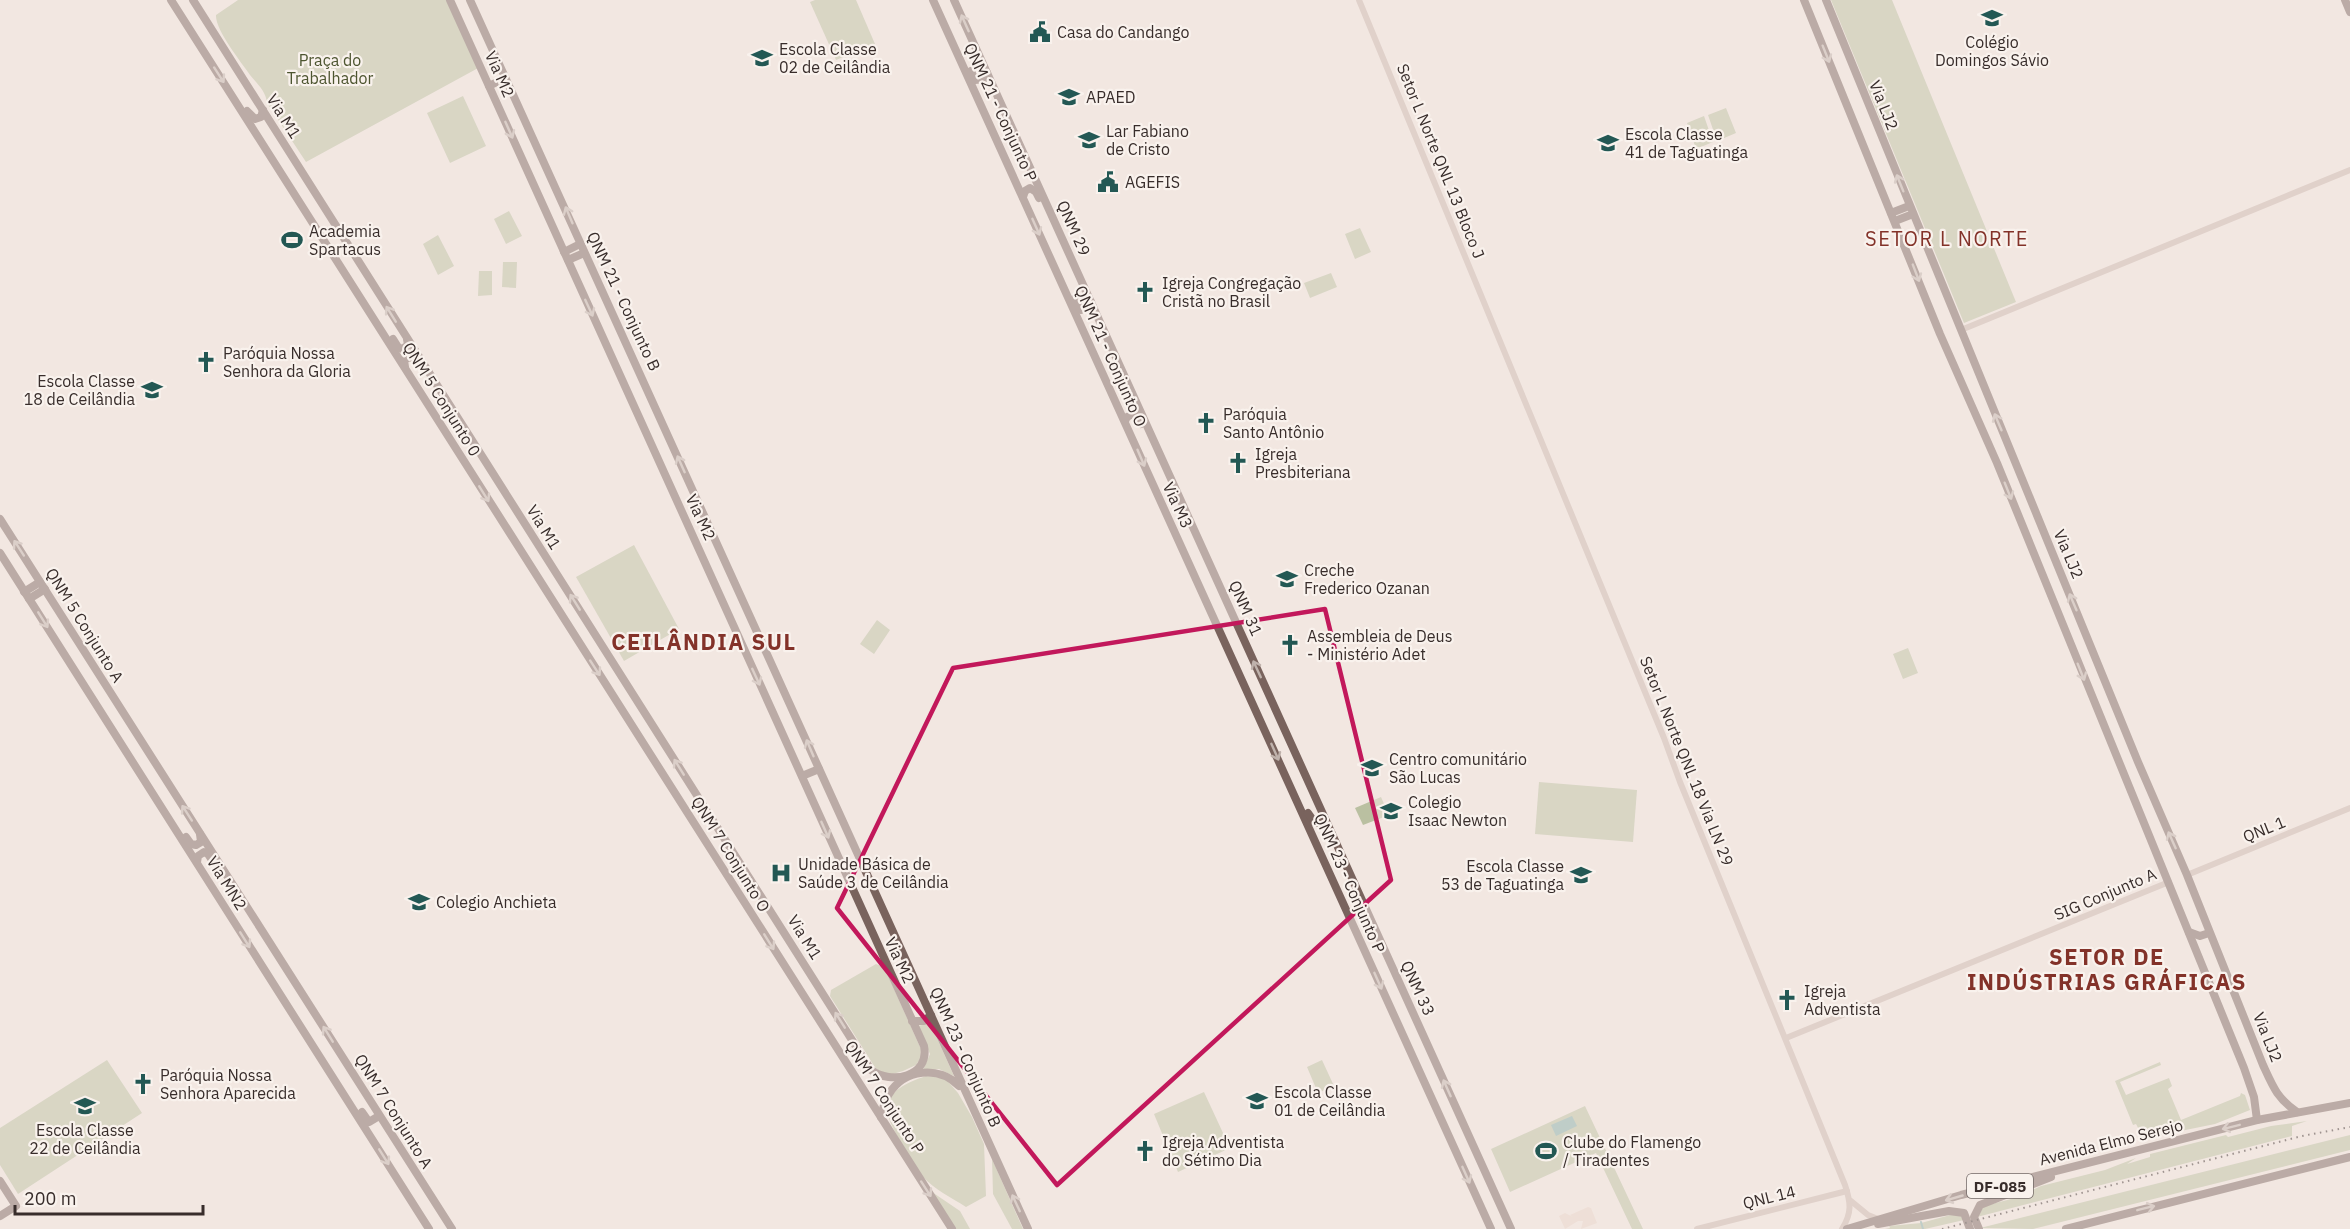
<svg xmlns="http://www.w3.org/2000/svg" width="2350" height="1229" font-family="'IBM Plex Sans',sans-serif">
<style>
.green{fill:#bac0a1}
.plaza{fill:#e9d6c9}
.water{fill:#81ada9}
.lines{fill:none;stroke-linecap:round;stroke-linejoin:round}
.stream{stroke:#81ada9;stroke-width:2}
.minor{stroke:#cab6ad;stroke-width:6}
.major{stroke:#79635d;stroke-width:8}
.rail{stroke:#382d2b;stroke-width:2;stroke-dasharray:1.5 4.5;stroke-linecap:butt}
.oneway{stroke:#bfb2ac}
.marked{fill:none;stroke:#c2185b;stroke-width:4.5;stroke-linejoin:round}
.labels{text-anchor:middle;dominant-baseline:central;stroke-width:4.5;stroke-linejoin:round;paint-order:stroke}
.shield{fill:#f9f2ed;stroke:#726865;stroke-width:1.5}
.shield-label{font-size:15px;font-weight:bold;fill:#382d2b}
.poi-label{font-size:16px;fill:#382d2b;stroke:#f9f2ed;text-anchor:start}
.park-label{font-size:16px;fill:#4d5530;stroke:#f9f2ed}
.street-label{font-size:16px;fill:#382d2b;stroke:#f9f2ed}
.quarter-label{font-size:20px;letter-spacing:1.5px;fill:#833229;stroke:#f9f2ed}
.district-label{font-size:22px;font-weight:bold;letter-spacing:1.5px;fill:#833229;stroke:#f9f2ed}
</style>
<rect width="100%" height="100%" fill="#f2e7e1"/>
<g class="green">
<path d="M 238,0 L 449,0 L 480,67 L 306,162 L 267,103 C 266,91 257,84 250,75 C 241,62 215,30 216,15 Z"/>
<polygon points="815,0 856,0 875,44 836,60 810,2"/>
<polygon points="1831,0 1892,0 2016,302 1964,323"/>
<polygon points="463,96 486,146 450,163 427,113"/>
<polygon points="1726,108 1736,133 1717,141 1708,115"/>
<polygon points="1704,116 1713,142 1696,149 1687,123"/>
<polygon points="509,211 522,236 506,244 494,219"/>
<polygon points="1360,228 1371,252 1355,259 1345,234"/>
<polygon points="438,235 454,266 438,275 423,244"/>
<polygon points="503,262 517,262 516,288 502,287"/>
<polygon points="479,271 492,271 492,295 478,296"/>
<polygon points="1331,273 1337,287 1310,298 1304,283"/>
<polygon points="634,545 679,629 624,661 576,577"/>
<polygon points="877,620 890,630 874,654 860,644"/>
<polygon points="1908,648 1918,673 1903,679 1893,654"/>
<polygon points="1539,782 1637,790 1633,842 1535,834"/>
<polygon points="1381,797 1389,815 1363,825 1355,808"/>
<polygon points="876,964 884,967 921,1049 920,1059 916,1065 903,1071 889,1075 876,1069 830,996 831,990"/>
<polygon points="930,1023 954,1076 939,1069 923,1070 930,1054 918,1026"/>
<polygon points="107,1060 142,1113 18,1194 0,1165 0,1128"/>
<polygon points="1322,1060 1334,1086 1318,1093 1307,1067"/>
<polygon points="2160,1062 2161,1065 2120,1082 2126,1095 2169,1078 2172,1086 2168,1089 2181,1120 2240,1096 2241,1093 2245,1095 2250,1110 2215,1124 2146,1138 2143,1137 2136,1124 2133,1125 2115,1081"/>
<path d="M 926,1076 L 945,1078 L 958,1093 L 972,1117 L 984,1144 L 986,1196 L 966,1207 C 952,1198 934,1189 923,1177 C 915,1169 909,1155 903,1145 C 879,1108 881,1091 926,1076 Z"/>
<polygon points="1204,1092 1230,1148 1178,1172 1154,1114"/>
<polygon points="1585,1106 1643,1229 1632,1229 1596,1153 1510,1192 1491,1149"/>
<polygon points="2307,1121 2292,1126 2292,1136 1977,1217 1984,1206 2015,1198 2041,1186 2105,1170 2136,1158 2127,1164 2150,1157 2150,1154 2226,1135 2228,1137 2271,1126"/>
<polygon points="2350,1135 2350,1150 2033,1229 1980,1228"/>
<polygon points="992,1159 1023,1229 1012,1229 993,1194"/>
<polygon points="932,1192 960,1211 970,1229 956,1229"/>
<polygon points="1954,1214 1959,1214 1964,1220 1925,1229 1885,1229 1890,1228 1889,1226 1921,1223"/>
</g>
<polygon class="plaza" points="1588,1207 1591,1208 1597,1223 1581,1229 1583,1221 1578,1221 1565,1229 1559,1216 1565,1213 1573,1217 1570,1215"/>
<polygon class="water" points="1572,1116 1577,1126 1556,1136 1551,1125"/>
<g class="lines">
<polyline class="stream" points="1921,1222 1923,1229"/>
<g class="minor">
<path d="M 1359,0 L 1664,738 L 1680,782 L 1845,1185 C 1851,1203 1852,1213 1842,1229"/>
<polyline points="1961,330 2350,170"/>
<polyline points="2187,875 2350,808"/>
<polyline points="1786,1038 2169,882"/>
<polyline points="1851,1201 1868,1215 1878,1219"/>
<polyline points="1697,1229 1847,1191"/>
</g>
<g class="major">
<polyline points="171,0 952,1229"/>
<path d="M 193,0 L 871,1070 C 891,1085 930,1077 924,1046 L 450,0"/>
<polyline points="470,0 1028,1229"/>
<polyline points="933,0 1491,1229"/>
<polyline points="954,0 1511,1229"/>
<polyline points="1804,0 1940,334 1997,463 2244,1068 2254,1097 2257,1120"/>
<path d="M 1826,0 L 2138,762 L 2187,875 L 2263,1065 C 2273,1087 2277,1098 2297,1112"/>
<polyline points="2345,0 2350,12"/>
<polyline points="971,71 975,80 985,79 987,73"/>
<polyline points="489,86 505,78"/>
<polyline points="247,111 255,119 261,117 263,110"/>
<polyline points="1023,197 1025,191 1030,188 1036,192 1039,198"/>
<polyline points="1891,213 1909,206"/>
<polyline points="1895,221 1913,214"/>
<polyline points="564,252 580,244"/>
<polyline points="568,260 584,253"/>
<polyline points="1074,299 1081,310 1088,308 1091,302"/>
<polyline points="393,339 398,347 402,349 408,345 407,339"/>
<polyline points="405,367 404,360 410,357 415,359 419,366"/>
<polyline points="1125,421 1127,417 1133,414 1138,417 1141,424"/>
<polyline points="0,519 452,1229"/>
<polyline points="0,553 429,1229"/>
<polyline points="24,592 40,582"/>
<polyline points="29,599 45,589"/>
<polyline points="802,776 819,769"/>
<polyline points="1308,813 1315,823 1322,822 1324,817"/>
<polyline points="186,837 191,844 196,845 201,842 200,834"/>
<polyline points="197,862 198,856 204,852 208,854 212,860"/>
<polyline points="2189,932 2200,936 2209,933"/>
<polyline points="912,1021 924,1021 931,1015"/>
<polyline points="362,1112 369,1122 379,1116"/>
<path d="M 881,1117 C 883,1109 884,1101 889,1094 C 904,1069 939,1065 959,1086"/>
<polyline points="0,1181 16,1206 0,1216"/>
<polyline points="1878,1224 1949,1211 1964,1213 1970,1229"/>
<polyline points="1847,1229 1961,1195 2257,1120 2350,1103"/>
<polyline points="1979,1229 1974,1217 1980,1205 2051,1177"/>
<polyline points="2066,1229 2350,1157"/>
</g>
<polyline class="rail" points="1942,1229 2302,1136 2350,1127"/>
</g>
<defs><path id="oneway-shaft" d="M-6 0H5M1.5-3L5.5 0L1.5 3" fill="none" stroke-width="1.6" stroke-linecap="round" stroke-linejoin="round" transform="scale(1.5)"/></defs>
<g class="oneway">
<use href="#oneway-shaft" transform="translate(965 23) rotate(-114)"/>
<use href="#oneway-shaft" transform="translate(1826 54) rotate(68)"/>
<use href="#oneway-shaft" transform="translate(219 75) rotate(57)"/>
<use href="#oneway-shaft" transform="translate(509 130) rotate(66)"/>
<use href="#oneway-shaft" transform="translate(1900 183) rotate(-112)"/>
<use href="#oneway-shaft" transform="translate(569 215) rotate(-113)"/>
<use href="#oneway-shaft" transform="translate(1036 227) rotate(66)"/>
<use href="#oneway-shaft" transform="translate(1916 273) rotate(69)"/>
<use href="#oneway-shaft" transform="translate(589 308) rotate(65)"/>
<use href="#oneway-shaft" transform="translate(391 314) rotate(-122)"/>
<use href="#oneway-shaft" transform="translate(1998 422) rotate(-113)"/>
<use href="#oneway-shaft" transform="translate(1141 458) rotate(67)"/>
<use href="#oneway-shaft" transform="translate(681 464) rotate(-114)"/>
<use href="#oneway-shaft" transform="translate(2008 491) rotate(68)"/>
<use href="#oneway-shaft" transform="translate(484 494) rotate(58)"/>
<use href="#oneway-shaft" transform="translate(19 548) rotate(-123)"/>
<use href="#oneway-shaft" transform="translate(575 602) rotate(-122)"/>
<use href="#oneway-shaft" transform="translate(2073 602) rotate(-113)"/>
<use href="#oneway-shaft" transform="translate(43 620) rotate(58)"/>
<use href="#oneway-shaft" transform="translate(595 668) rotate(57)"/>
<use href="#oneway-shaft" transform="translate(1257 669) rotate(-115)"/>
<use href="#oneway-shaft" transform="translate(2081 672) rotate(68)"/>
<use href="#oneway-shaft" transform="translate(756 677) rotate(65)"/>
<use href="#oneway-shaft" transform="translate(810 748) rotate(-113)"/>
<use href="#oneway-shaft" transform="translate(1275 752) rotate(66)"/>
<use href="#oneway-shaft" transform="translate(679 767) rotate(-122)"/>
<use href="#oneway-shaft" transform="translate(187 813) rotate(-123)"/>
<use href="#oneway-shaft" transform="translate(825 830) rotate(66)"/>
<use href="#oneway-shaft" transform="translate(2172 840) rotate(-114)"/>
<use href="#oneway-shaft" transform="translate(245 940) rotate(58)"/>
<use href="#oneway-shaft" transform="translate(769 942) rotate(58)"/>
<use href="#oneway-shaft" transform="translate(1378 981) rotate(66)"/>
<use href="#oneway-shaft" transform="translate(840 1020) rotate(-122)"/>
<use href="#oneway-shaft" transform="translate(328 1034) rotate(-122)"/>
<use href="#oneway-shaft" transform="translate(1447 1088) rotate(-114)"/>
<use href="#oneway-shaft" transform="translate(2231 1127) rotate(166)"/>
<use href="#oneway-shaft" transform="translate(384 1157) rotate(58)"/>
<use href="#oneway-shaft" transform="translate(1466 1175) rotate(66)"/>
<use href="#oneway-shaft" transform="translate(926 1189) rotate(57)"/>
<use href="#oneway-shaft" transform="translate(1954 1198) rotate(164)"/>
<use href="#oneway-shaft" transform="translate(1016 1203) rotate(-115)"/>
<use href="#oneway-shaft" transform="translate(2146 1208) rotate(-14)"/>
</g>
<path d="M0 0H2350V1229H0ZM 1325,609 L 1391,880 L 1057,1185 L 837,908 L 953,668 Z" fill="#f2e7e1" fill-opacity=".55" fill-rule="evenodd"/>
<path class="marked" d="M 1325,609 L 1391,880 L 1057,1185 L 837,908 L 953,668 Z"/>
<defs>
<symbol id="university-bare" viewBox="-9 -9 18 18"><path d="M0-5L7-2L0 1L-7-2ZM-4 1L0 2.5L4 1V4Q0 6-4 4Z" fill="#235854" stroke="#f9f2ed" stroke-width="2.5" paint-order="stroke"/></symbol>
<symbol id="civic-bare" viewBox="-9 -9 18 18"><path d="M-.6-6.5H3V-4.5H.6V-3L4-1V1h2V6H-6V1h2V-1L-.6-3ZM-1.2 2.5V6h2.4V2.5Z" fill="#235854" stroke="#f9f2ed" stroke-width="2.5" paint-order="stroke"/></symbol>
<symbol id="school-bare" viewBox="-9 -9 18 18"><path d="M0-5L7-2L0 1L-7-2ZM-4 1L0 2.5L4 1V4Q0 6-4 4Z" fill="#235854" stroke="#f9f2ed" stroke-width="2.5" paint-order="stroke"/></symbol>
<symbol id="stadium-bare" viewBox="-9 -9 18 18"><path d="M0-5a6.5 5 0 1 0 0 10a6.5 5 0 1 0 0-10ZM-3.5-1.8h7v3.6h-7Z" fill="#235854" stroke="#f9f2ed" stroke-width="2.5" paint-order="stroke"/></symbol>
<symbol id="church-bare" viewBox="-9 -9 18 18"><path d="M-1.2-6h2.4v3.5h3.3v2.4h-3.3V6h-2.4V-.1h-3.3v-2.4h3.3Z" fill="#235854" stroke="#f9f2ed" stroke-width="2.5" paint-order="stroke"/></symbol>
<symbol id="hospital-bare" viewBox="-9 -9 18 18"><path d="M-5-5h3v3.5h4V-5h3V5h-3V1.5h-4V5h-3Z" fill="#235854" stroke="#f9f2ed" stroke-width="2.5" paint-order="stroke"/></symbol>
</defs>
<g fill-rule="evenodd">
<use href="#university-bare" x="1977" y="3" width="30" height="30"/>
<use href="#civic-bare" x="1025" y="17" width="30" height="30"/>
<use href="#school-bare" x="747" y="43" width="30" height="30"/>
<use href="#school-bare" x="1054" y="82" width="30" height="30"/>
<use href="#school-bare" x="1074" y="125" width="30" height="30"/>
<use href="#school-bare" x="1593" y="128" width="30" height="30"/>
<use href="#civic-bare" x="1093" y="167" width="30" height="30"/>
<use href="#stadium-bare" x="277" y="225" width="30" height="30"/>
<use href="#church-bare" x="1130" y="277" width="30" height="30"/>
<use href="#church-bare" x="191" y="347" width="30" height="30"/>
<use href="#school-bare" x="137" y="375" width="30" height="30"/>
<use href="#church-bare" x="1191" y="408" width="30" height="30"/>
<use href="#church-bare" x="1223" y="448" width="30" height="30"/>
<use href="#school-bare" x="1272" y="564" width="30" height="30"/>
<use href="#church-bare" x="1275" y="630" width="30" height="30"/>
<use href="#school-bare" x="1357" y="753" width="30" height="30"/>
<use href="#school-bare" x="1376" y="796" width="30" height="30"/>
<use href="#hospital-bare" x="766" y="858" width="30" height="30"/>
<use href="#school-bare" x="1566" y="860" width="30" height="30"/>
<use href="#school-bare" x="404" y="887" width="30" height="30"/>
<use href="#church-bare" x="1772" y="985" width="30" height="30"/>
<use href="#church-bare" x="128" y="1069" width="30" height="30"/>
<use href="#school-bare" x="1242" y="1086" width="30" height="30"/>
<use href="#school-bare" x="70" y="1091" width="30" height="30"/>
<use href="#church-bare" x="1130" y="1136" width="30" height="30"/>
<use href="#stadium-bare" x="1531" y="1136" width="30" height="30"/>
</g>
<g class="labels">
<rect class="shield" x="1967" y="1174" width="66" height="24" rx="4.5"/>
<g class="shield-label">
<text x="2000" y="1186">DF-085</text>
</g>
<g class="poi-label">
<text x="1057" y="32">Casa do Candango</text>
<text x="1992" y="42" text-anchor="middle">Colégio<tspan x="1992" dy="18">Domingos Sávio</tspan></text>
<text x="779" y="49">Escola Classe<tspan x="779" dy="18">02 de Ceilândia</tspan></text>
<text x="1086" y="97">APAED</text>
<text x="1106" y="131">Lar Fabiano<tspan x="1106" dy="18">de Cristo</tspan></text>
<text x="1625" y="134">Escola Classe<tspan x="1625" dy="18">41 de Taguatinga</tspan></text>
<text x="1125" y="182">AGEFIS</text>
<text x="309" y="231">Academia<tspan x="309" dy="18">Spartacus</tspan></text>
<text x="1162" y="283">Igreja Congregação<tspan x="1162" dy="18">Cristã no Brasil</tspan></text>
<text x="223" y="353">Paróquia Nossa<tspan x="223" dy="18">Senhora da Gloria</tspan></text>
<text x="135" y="381" text-anchor="end">Escola Classe<tspan x="135" dy="18">18 de Ceilândia</tspan></text>
<text x="1223" y="414">Paróquia<tspan x="1223" dy="18">Santo Antônio</tspan></text>
<text x="1255" y="454">Igreja<tspan x="1255" dy="18">Presbiteriana</tspan></text>
<text x="1304" y="570">Creche<tspan x="1304" dy="18">Frederico Ozanan</tspan></text>
<text x="1307" y="636">Assembleia de Deus<tspan x="1307" dy="18">- Ministério Adet</tspan></text>
<text x="1389" y="759">Centro comunitário<tspan x="1389" dy="18">São Lucas</tspan></text>
<text x="1408" y="802">Colegio<tspan x="1408" dy="18">Isaac Newton</tspan></text>
<text x="798" y="864">Unidade Básica de<tspan x="798" dy="18">Saúde 3 de Ceilândia</tspan></text>
<text x="1564" y="866" text-anchor="end">Escola Classe<tspan x="1564" dy="18">53 de Taguatinga</tspan></text>
<text x="436" y="902">Colegio Anchieta</text>
<text x="1804" y="991">Igreja<tspan x="1804" dy="18">Adventista</tspan></text>
<text x="160" y="1075">Paróquia Nossa<tspan x="160" dy="18">Senhora Aparecida</tspan></text>
<text x="1274" y="1092">Escola Classe<tspan x="1274" dy="18">01 de Ceilândia</tspan></text>
<text x="85" y="1130" text-anchor="middle">Escola Classe<tspan x="85" dy="18">22 de Ceilândia</tspan></text>
<text x="1162" y="1142">Igreja Adventista<tspan x="1162" dy="18">do Sétimo Dia</tspan></text>
<text x="1563" y="1142">Clube do Flamengo<tspan x="1563" dy="18">/ Tiradentes</tspan></text>
</g>
<g class="park-label">
<text x="330" y="60">Praça do<tspan x="330" dy="18">Trabalhador</tspan></text>
</g>
<g class="street-label">
<text transform="translate(500 74) rotate(66)">Via M2</text>
<text transform="translate(1884 105) rotate(68)">Via LJ2</text>
<text transform="translate(1001 112) rotate(65)">QNM 21 - Conjunto P</text>
<text transform="translate(284 116) rotate(58)">Via M1</text>
<text transform="translate(1441 161) rotate(68)">Setor L Norte QNL 13 Bloco J</text>
<text transform="translate(1074 228) rotate(66)">QNM 29</text>
<text transform="translate(624 301) rotate(65)">QNM 21 - Conjunto B</text>
<text transform="translate(1111 356) rotate(66)">QNM 21 - Conjunto O</text>
<text transform="translate(442 399) rotate(58)">QNM 5 Conjunto 0</text>
<text transform="translate(1178 505) rotate(65)">Via M3</text>
<text transform="translate(701 517) rotate(65)">Via M2</text>
<text transform="translate(544 527) rotate(58)">Via M1</text>
<text transform="translate(2069 554) rotate(67)">Via LJ2</text>
<text transform="translate(1246 608) rotate(66)">QNM 31</text>
<text transform="translate(85 625) rotate(58)">QNM 5 Conjunto A</text>
<text transform="translate(1687 761) rotate(68)">Setor L Norte QNL 18 Via LN 29</text>
<text transform="translate(2264 829) rotate(-22)">QNL 1</text>
<text transform="translate(731 854) rotate(58)">QNM 7 Conjunto O</text>
<text transform="translate(227 883) rotate(58)">Via MN2</text>
<text transform="translate(1350 883) rotate(66)">QNM 23 - Conjunto P</text>
<text transform="translate(2105 894) rotate(-23)">SIG Conjunto A</text>
<text transform="translate(805 937) rotate(58)">Via M1</text>
<text transform="translate(900 960) rotate(65)">Via M2</text>
<text transform="translate(1418 988) rotate(65)">QNM 33</text>
<text transform="translate(2268 1037) rotate(68)">Via LJ2</text>
<text transform="translate(966 1057) rotate(66)">QNM 23 - Conjunto B</text>
<text transform="translate(885 1097) rotate(57)">QNM 7 Conjunto P</text>
<text transform="translate(394 1111) rotate(58)">QNM 7 Conjunto A</text>
<text transform="translate(2111 1142) rotate(-14)">Avenida Elmo Serejo</text>
<text transform="translate(1769 1197) rotate(-14)">QNL 14</text>
</g>
<g class="quarter-label">
<text x="1947" y="238">SETOR L NORTE</text>
</g>
<g class="district-label">
<text x="704" y="641">CEILÂNDIA SUL</text>
<text x="2107" y="956">SETOR DE<tspan x="2107" dy="25">INDÚSTRIAS GRÁFICAS</tspan></text>
</g>
</g>
<path d="M15 1205v9h188v-9" fill="none" stroke="#382d2b" stroke-width="3"/>
<text x="24" y="1205" font-size="18" fill="#382d2b" stroke="#f9f2ed" stroke-width="4.5" paint-order="stroke">200 m</text>
</svg>
